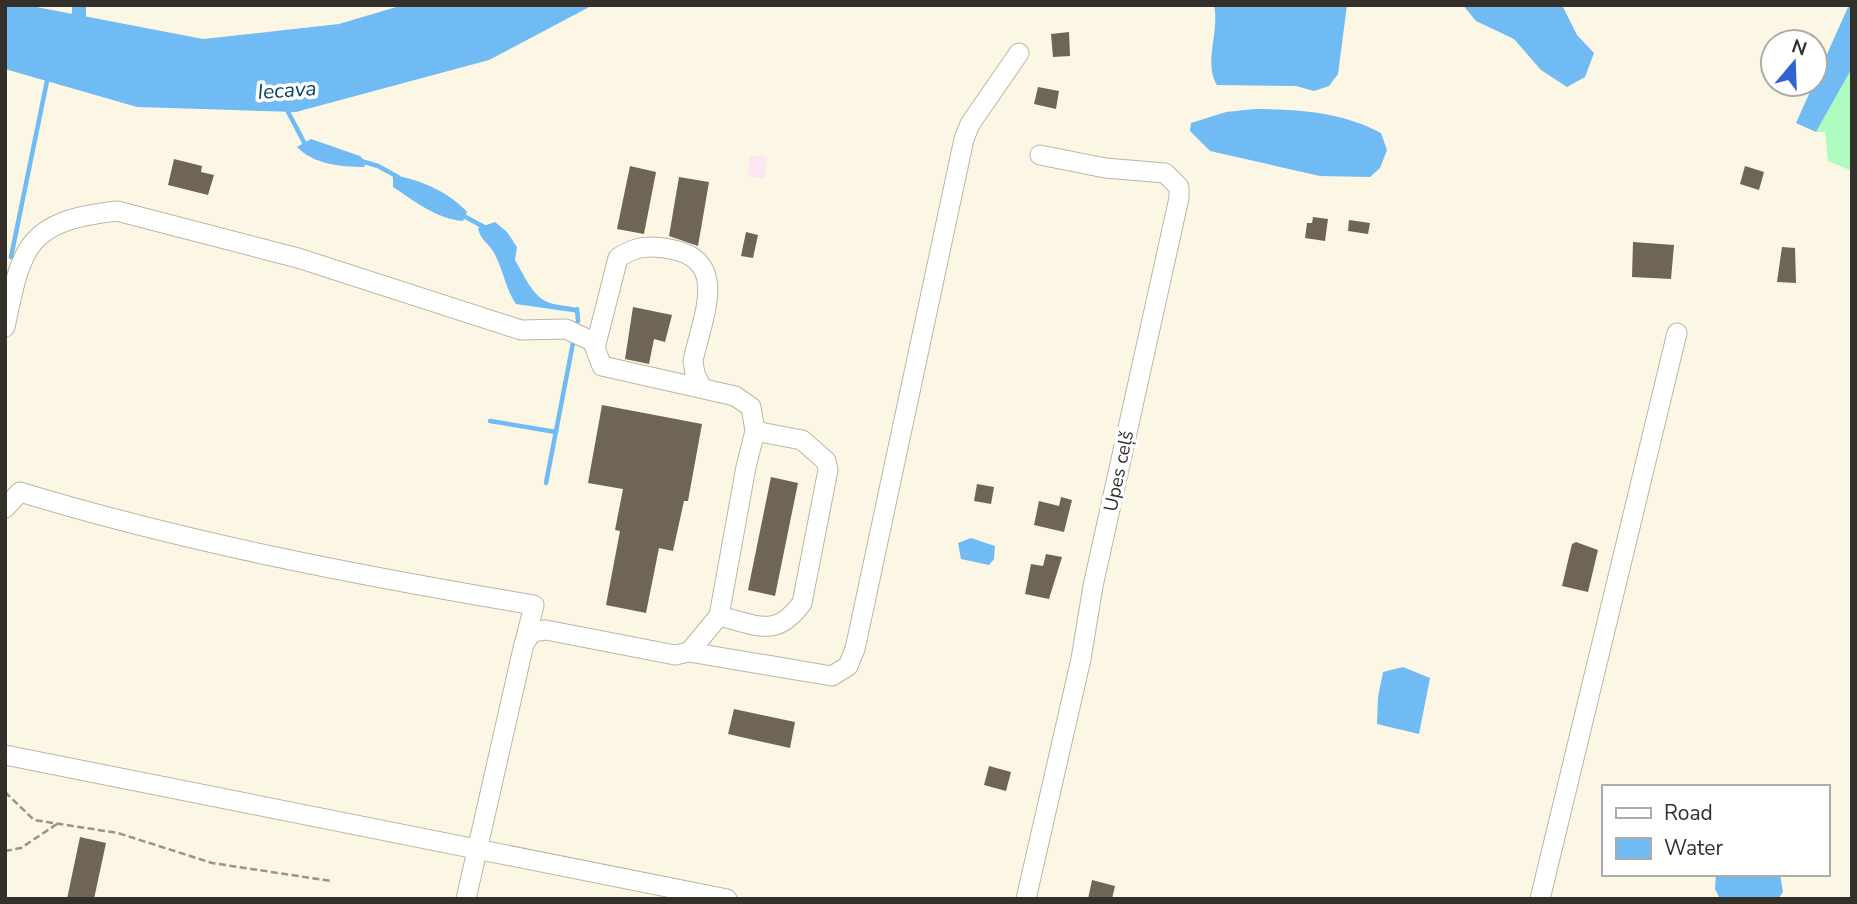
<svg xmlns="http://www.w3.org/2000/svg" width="1857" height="904" font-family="'Nunito Sans',sans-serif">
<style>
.industrial{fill:#fde5f1}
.green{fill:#aefcc0}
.water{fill:#71bbf5}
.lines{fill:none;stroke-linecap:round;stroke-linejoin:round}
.stream{stroke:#71bbf5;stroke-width:4.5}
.canal{stroke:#71bbf5;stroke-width:14}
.building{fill:#6f6556}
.minor-casing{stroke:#bbb7a4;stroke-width:21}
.path{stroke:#989588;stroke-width:2.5;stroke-dasharray:7 3.5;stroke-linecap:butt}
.minor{stroke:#fff;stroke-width:19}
.labels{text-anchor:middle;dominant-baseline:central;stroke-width:7;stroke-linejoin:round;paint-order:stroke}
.street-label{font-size:19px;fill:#323029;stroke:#fff}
.water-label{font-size:21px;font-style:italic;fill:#064267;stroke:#fff}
</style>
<rect width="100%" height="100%" fill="#fbf7e4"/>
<polygon class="industrial" points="750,155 767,157 765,178 748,177"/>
<polygon class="green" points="1852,68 1852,171 1828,161 1825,132 1816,132"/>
<g class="water">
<polygon points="5,5 26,5 203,39 339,24 403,5 593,5 489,60 296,112 137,107 5,69"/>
<path d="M 1214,5 L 1347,5 L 1338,74 L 1329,86 L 1314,91 L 1296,86 L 1217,85 C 1203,63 1220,31 1214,5 Z"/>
<polygon points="1463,5 1562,5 1577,35 1594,53 1585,77 1567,87 1541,70 1514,39 1476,21"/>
<polygon points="1849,5 1852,5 1852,68 1816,132 1796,123"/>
<path d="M 1255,109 C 1299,109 1342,112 1381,133 L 1387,150 L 1380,168 L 1370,177 L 1320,176 L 1210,151 L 1190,131 L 1191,123 L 1226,112 Z"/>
<path d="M 311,139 L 360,156 L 366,163 L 364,167 C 341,167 313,164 297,147 Z"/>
<path d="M 393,175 C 419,179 449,192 467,212 L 463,221 C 436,219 415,201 393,187 Z"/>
<path d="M 495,222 L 507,232 L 517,247 L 515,260 C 524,275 533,298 550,303 C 560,306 569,305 578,309 L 579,313 L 516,304 C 505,288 503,268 493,251 C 487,242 480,239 478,228 Z"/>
<polygon points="971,538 995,546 994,559 989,565 961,559 958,543"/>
<polygon points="1403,667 1430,678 1419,734 1377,724 1378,697 1383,672"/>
<polygon points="1716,874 1780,874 1783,892 1778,899 1720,899 1715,889"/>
</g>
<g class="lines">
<g class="stream">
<polyline points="286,108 306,146"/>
<polyline points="361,161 378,166 398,177"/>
<polyline points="460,214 486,228"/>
<polyline points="11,257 48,76"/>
<polyline points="577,309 578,321"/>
<polyline points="490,421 556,432"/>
<polyline points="546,483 573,343"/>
</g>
<polyline class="canal" points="70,29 79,16 79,5"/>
</g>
<g class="building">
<polygon points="1069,32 1070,56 1053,57 1051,34"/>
<polygon points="1038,87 1059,91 1056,109 1034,104"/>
<polygon points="174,159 202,166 201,172 214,175 208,195 168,185"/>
<polygon points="630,166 656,172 644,234 617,229"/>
<polygon points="1745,166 1764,172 1759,190 1740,184"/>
<polygon points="679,177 709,182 698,246 669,236"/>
<polygon points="1313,217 1328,219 1325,241 1305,238 1307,223 1312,223"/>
<polygon points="1349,220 1370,223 1368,234 1348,231"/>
<polygon points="746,232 758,235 753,258 741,256"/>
<polygon points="1633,242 1674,245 1671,279 1632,277"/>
<polygon points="1782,247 1795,248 1796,283 1777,282"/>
<polygon points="633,307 672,315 665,342 654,339 649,364 625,359"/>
<polygon points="602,405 702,424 688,501 684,501 673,551 659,548 646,613 606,605 620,531 615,530 623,489 588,483"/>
<polygon points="771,477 798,483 775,596 748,590"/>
<polygon points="977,484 994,487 991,504 974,501"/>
<polygon points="1061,497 1072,500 1064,532 1034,525 1039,501 1059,506"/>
<polygon points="1576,542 1598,550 1588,592 1562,586 1572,544"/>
<polygon points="1046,554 1062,557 1049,599 1025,594 1031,564 1043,566"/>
<polygon points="734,709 795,722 790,748 728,734"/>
<polygon points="989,766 1011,772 1006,791 984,785"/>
<polygon points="80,837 106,843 94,899 67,899"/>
<polygon points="1092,880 1115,886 1112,899 1088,899"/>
</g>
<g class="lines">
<defs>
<g id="minor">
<path d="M 5,327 C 22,245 27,221 117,211 L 298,258 L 521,330 L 566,329 L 596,343"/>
<path d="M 5,508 L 20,492 C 188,543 361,576 534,605 L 525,642"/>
<path d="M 719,616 C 757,625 776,639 802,603 L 828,470 L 826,461 L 802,440 L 755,431"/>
<path d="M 689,652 L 719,616 L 746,467 L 755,431 L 751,407 L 735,396 L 602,366 L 595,348 L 618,258 C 636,246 648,245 670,249 C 731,260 702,317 693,361 L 695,374 L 702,388"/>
<polyline points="5,755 727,899"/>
<polyline points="466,899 524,644 532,632 546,630 675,655 689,652 832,676 848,666 855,649 964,139 970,124 1019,53"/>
<polyline points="1026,899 1081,659 1093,586 1179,198 1179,187 1165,173 1105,168 1040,155"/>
<polyline points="1540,899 1677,333"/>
</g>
</defs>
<use href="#minor" class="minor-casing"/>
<g class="path">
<polyline points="5,792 34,820 118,833 212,863 331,881"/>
<polyline points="5,851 21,848 60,822"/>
</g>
<use href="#minor" class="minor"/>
</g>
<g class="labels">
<g class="street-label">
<text transform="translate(1119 471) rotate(-78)">Upes ceļš</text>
</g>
<g class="water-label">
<text transform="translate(287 90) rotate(-4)">Iecava</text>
</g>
</g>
<rect width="1857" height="904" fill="none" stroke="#323029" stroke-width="14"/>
<rect x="1602" y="785" width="228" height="91" fill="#ffffff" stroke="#adaca9" stroke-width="2"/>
<rect x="1616" y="808" width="35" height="10" fill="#ffffff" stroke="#adaca9" stroke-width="2"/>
<text x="1664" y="820" font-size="21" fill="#323029">Road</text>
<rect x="1616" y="838" width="35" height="21" fill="#71bbf5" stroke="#adaca9" stroke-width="2"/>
<text x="1664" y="855" font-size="21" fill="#323029">Water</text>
<g transform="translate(1794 63) rotate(19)"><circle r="33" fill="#ffffff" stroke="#adaca9" stroke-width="2"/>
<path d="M0-5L12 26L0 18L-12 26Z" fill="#3262d1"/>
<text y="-10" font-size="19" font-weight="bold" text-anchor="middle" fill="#323029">N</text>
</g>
</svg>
